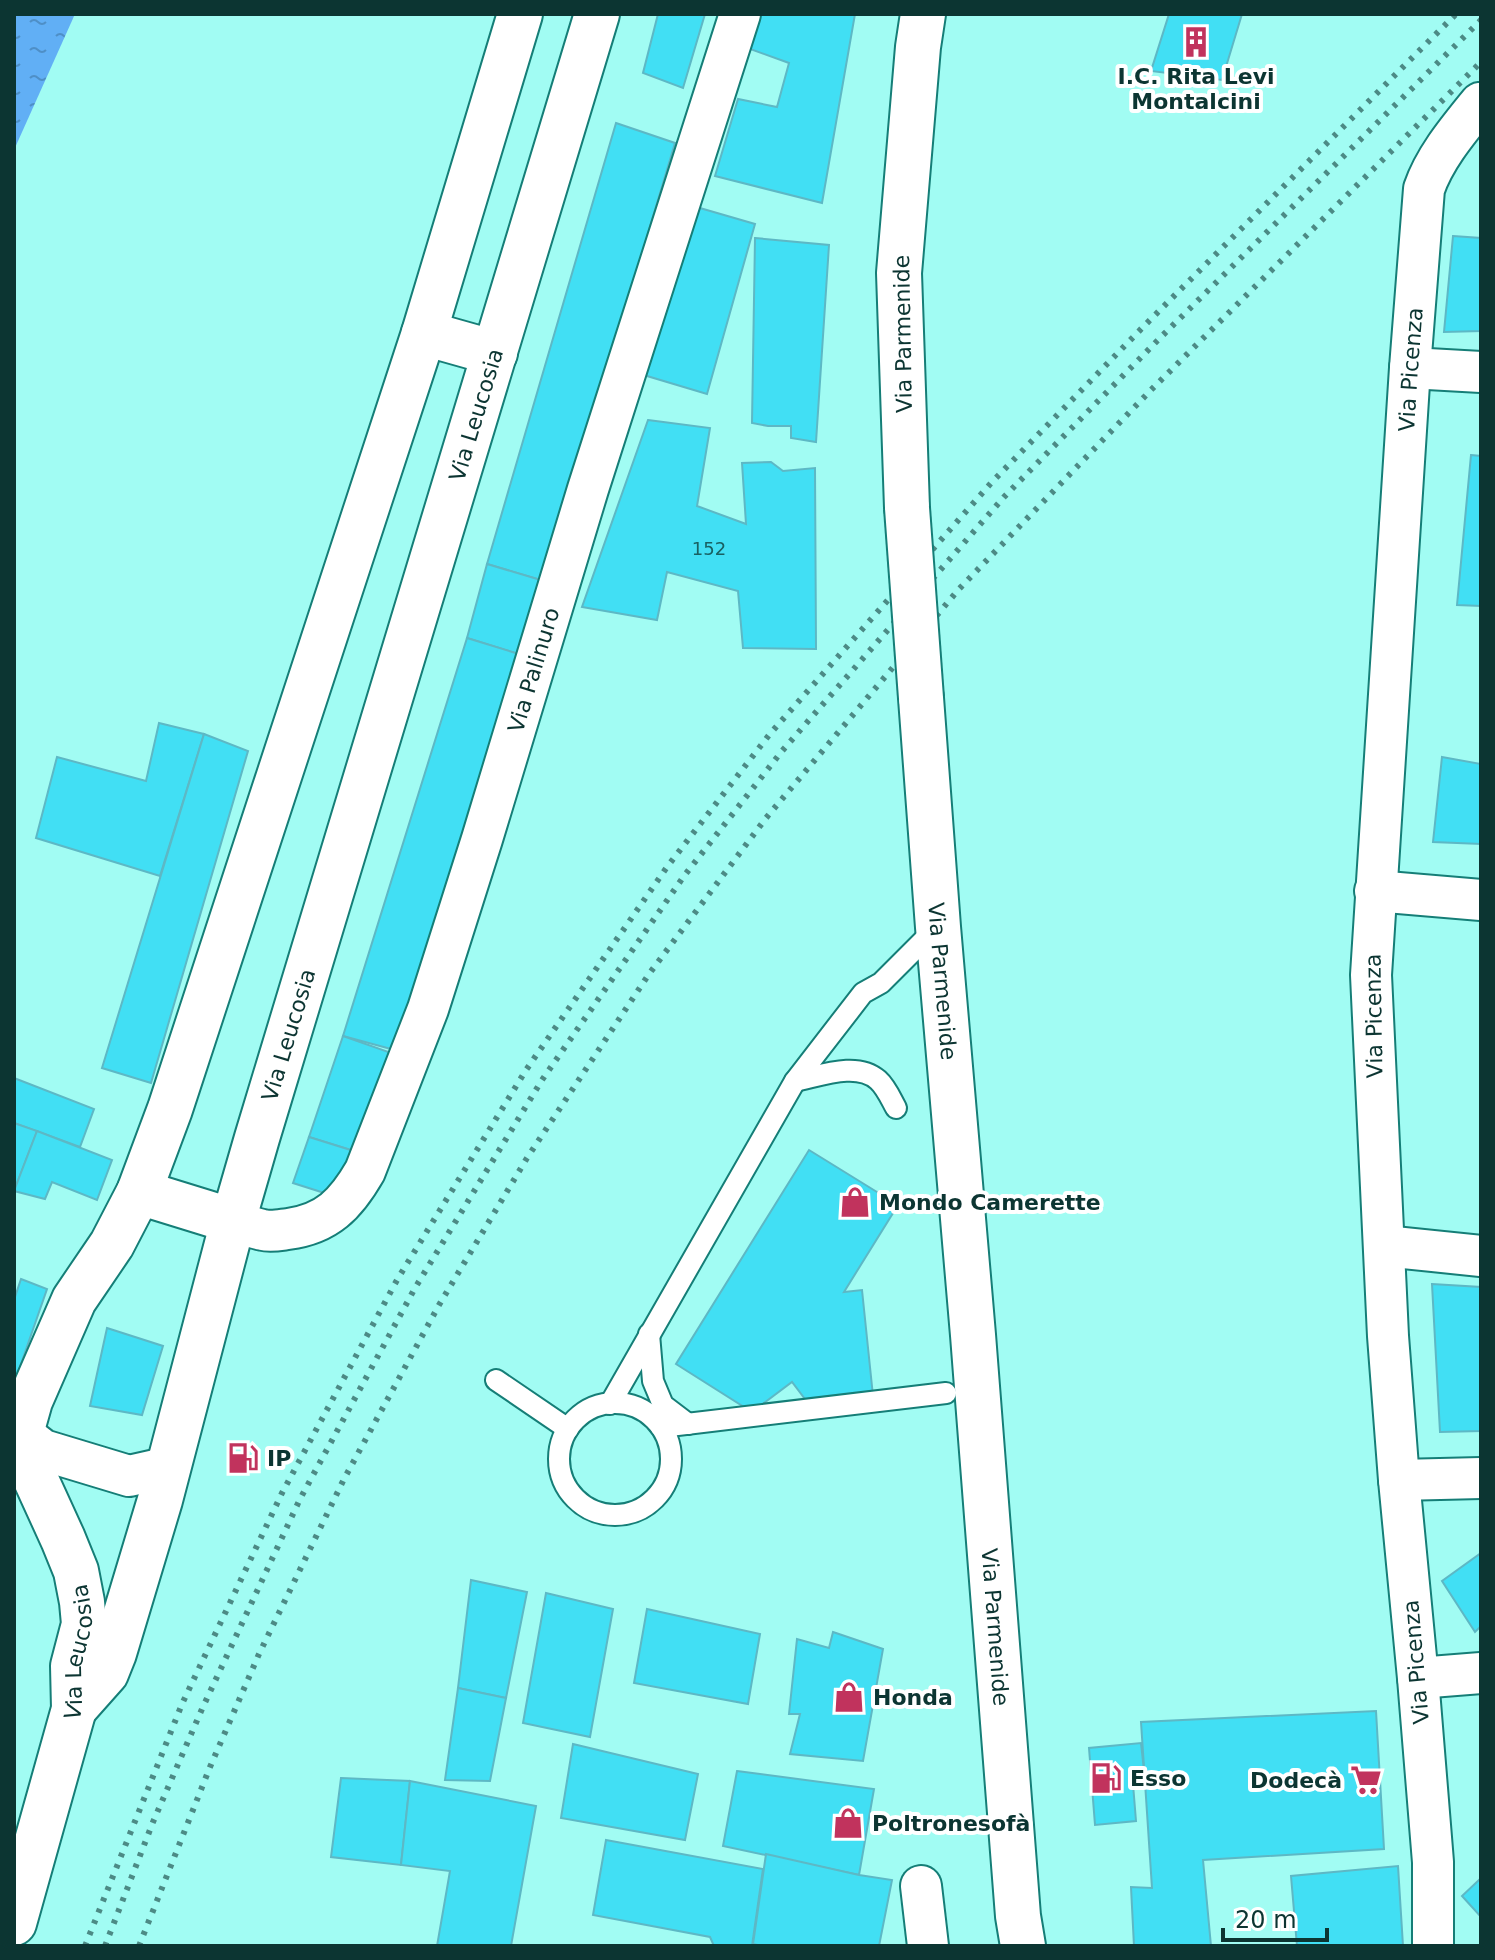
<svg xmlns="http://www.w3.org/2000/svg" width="1495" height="1960" font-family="'DejaVu Sans',sans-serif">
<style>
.water{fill:url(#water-ripples)}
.building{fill:#41dff4;stroke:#5db8c5;stroke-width:2}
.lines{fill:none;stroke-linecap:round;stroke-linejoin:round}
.service-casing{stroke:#157e77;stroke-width:24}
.minor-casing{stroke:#157e77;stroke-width:44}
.secondary-casing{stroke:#157e77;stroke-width:48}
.primary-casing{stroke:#157e77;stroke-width:48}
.service{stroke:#fff;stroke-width:20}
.minor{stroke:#fff;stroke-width:40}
.secondary{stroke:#fff;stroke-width:44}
.primary{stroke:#fff;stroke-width:44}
.rail{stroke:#4c8a85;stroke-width:6;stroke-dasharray:4 8;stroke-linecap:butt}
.primary-bridge-casing{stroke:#157e77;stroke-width:48;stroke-linecap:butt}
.primary-bridge{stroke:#fff;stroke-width:44}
.labels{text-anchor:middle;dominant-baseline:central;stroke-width:8;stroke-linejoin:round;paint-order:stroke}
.number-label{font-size:18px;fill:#196062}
.poi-label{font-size:22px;font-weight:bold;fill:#0c3532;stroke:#fff;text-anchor:start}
.street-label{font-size:22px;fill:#0c3532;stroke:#fff}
</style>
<defs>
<pattern id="water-ripples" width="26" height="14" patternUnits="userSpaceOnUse" patternTransform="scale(2)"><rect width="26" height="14" fill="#61aff5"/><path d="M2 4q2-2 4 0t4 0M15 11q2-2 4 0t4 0" fill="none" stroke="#4e8fc7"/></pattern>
</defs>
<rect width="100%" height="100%" fill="#a1fcf3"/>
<polygon class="water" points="14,14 75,14 14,150"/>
<g class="building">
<polygon points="658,14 705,14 683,88 643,73"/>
<polygon points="761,14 855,14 822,203 715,176 738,99 777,107 789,63 750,49"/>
<polygon points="1169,14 1242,14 1222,80 1151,71"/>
<polygon points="616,123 675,143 544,581 487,564"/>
<polygon points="693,206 755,224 707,394 637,373"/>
<polygon points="1453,236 1481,238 1481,331 1444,332"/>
<polygon points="755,238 829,245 816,442 791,438 791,426 768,426 752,423"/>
<polygon points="648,420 710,428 697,506 746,524 742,463 771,462 783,471 815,468 816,649 743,648 738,591 667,572 657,620 582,607"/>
<polygon points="1471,455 1481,456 1481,606 1457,605"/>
<polygon points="487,564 544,581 522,655 467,638"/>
<polygon points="467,638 522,655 402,1052 343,1036"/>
<polygon points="159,723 204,734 160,876 36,838 57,757 146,781"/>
<polygon points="204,734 248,751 151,1083 102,1068"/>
<polygon points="1442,757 1481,764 1481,844 1433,842"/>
<polygon points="343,1036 397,1055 357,1152 309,1137"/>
<polygon points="14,1078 94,1109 80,1147 14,1123"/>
<polygon points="14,1123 37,1131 14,1191"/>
<polygon points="37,1131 112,1160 97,1200 52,1182 45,1199 14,1191"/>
<polygon points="309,1137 357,1152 340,1198 293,1183"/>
<polygon points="809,1150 898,1205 844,1292 862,1290 873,1396 808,1403 792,1382 752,1412 676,1364"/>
<polygon points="21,1279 47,1289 14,1384 14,1300"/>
<polygon points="1432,1284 1481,1287 1481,1431 1440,1432"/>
<polygon points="107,1328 163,1346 142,1415 90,1406"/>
<polygon points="1481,1553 1481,1626 1475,1632 1442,1581"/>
<polygon points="471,1580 527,1592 506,1698 458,1688"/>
<polygon points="546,1593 613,1609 590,1737 523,1723"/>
<polygon points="647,1609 760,1634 748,1704 634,1683"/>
<polygon points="833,1632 883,1649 863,1761 790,1754 800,1714 789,1714 797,1639 829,1648"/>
<polygon points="458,1688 506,1698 490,1781 445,1780"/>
<polygon points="1376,1711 1384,1849 1203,1860 1211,1946 1134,1946 1131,1887 1152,1888 1141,1722"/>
<polygon points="1141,1743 1144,1771 1132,1772 1136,1821 1095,1825 1089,1748"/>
<polygon points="573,1744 698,1774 685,1840 561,1818"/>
<polygon points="737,1771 874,1789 859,1875 723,1846"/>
<polygon points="341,1778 410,1781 401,1865 331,1857"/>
<polygon points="410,1781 536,1806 511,1946 437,1946 450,1871 401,1865"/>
<polygon points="606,1840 763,1869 752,1946 714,1946 710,1937 593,1915"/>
<polygon points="766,1854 859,1875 892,1880 879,1946 762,1946 753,1944"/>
<polygon points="1398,1866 1403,1946 1297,1946 1291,1876"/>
<polygon points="1481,1878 1481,1917 1462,1896"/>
</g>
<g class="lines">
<defs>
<g id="service">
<path d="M 795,1081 C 820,1076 857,1061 878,1080 C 886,1087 891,1099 896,1108"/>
<polyline points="649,1334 653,1381 663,1405 688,1424"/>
<polyline points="496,1380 568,1429"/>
<circle cx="615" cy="1459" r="56"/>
<polyline points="610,1404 795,1081 863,993 881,983 935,929"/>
<polyline points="661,1427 946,1393"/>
</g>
<g id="minor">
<polyline points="1410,368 1481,372"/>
<polyline points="1375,891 1481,900"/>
<path id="s1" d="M 233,1221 C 243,1224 253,1228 263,1230 C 271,1232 280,1230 288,1229 C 327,1224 346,1204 365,1171 L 428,1009 L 482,839 L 588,489 L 740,14"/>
<polyline points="1384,1246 1481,1256"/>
<polyline points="21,1433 43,1450 129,1476 169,1467"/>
<polyline points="1399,1480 1481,1478"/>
<polyline points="1418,1678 1481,1673"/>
<polyline points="921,1886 928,1946"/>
<path id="s2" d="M 1433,1946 L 1433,1862 L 1418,1678 L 1399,1480 L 1388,1336 L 1371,975 L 1410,368 L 1424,189 C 1435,157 1459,129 1480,103"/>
</g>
<g id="secondary">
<polyline points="424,333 495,353"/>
<polyline points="139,1192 233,1221"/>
<path id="s3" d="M 74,1709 L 106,1673 L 114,1653 L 160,1500 L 233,1221 L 257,1138 L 597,14"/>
<path id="s4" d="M 14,1923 L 74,1709 L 73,1666 L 84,1624 L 82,1602 L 76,1571 L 63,1539 L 26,1458 L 21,1433 L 30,1401 L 74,1300 L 112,1244 L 139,1192 L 170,1109 L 424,333 L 520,14"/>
</g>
<g id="primary">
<polyline points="907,508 899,273 918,47 923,14"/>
<path id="s5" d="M 921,698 L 938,927 L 973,1335 L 1018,1916 L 1023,1946"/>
</g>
</defs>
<use href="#service" class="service-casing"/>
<use href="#minor" class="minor-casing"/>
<use href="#secondary" class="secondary-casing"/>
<use href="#primary" class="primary-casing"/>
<use href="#service" class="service"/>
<use href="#minor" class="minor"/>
<use href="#secondary" class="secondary"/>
<use href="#primary" class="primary"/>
<g class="rail">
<polyline points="85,1946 182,1704 282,1493 397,1280 526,1070 667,867 769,735 991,483 1144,326 1456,14"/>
<polyline points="105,1946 153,1822 202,1709 300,1499 415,1288 542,1080 684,876 782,751 1004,497 1157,341 1481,20"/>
<polyline points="139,1946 210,1767 259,1654 344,1479 439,1305 527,1158 649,974 766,818 959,589 1150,391 1481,62"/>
</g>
<defs>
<polyline id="primary-bridge" points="907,508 921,698"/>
</defs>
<use href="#primary-bridge" class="primary-bridge-casing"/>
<use href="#primary-bridge" class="primary-bridge"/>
</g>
<defs>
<symbol id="building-bare" viewBox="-9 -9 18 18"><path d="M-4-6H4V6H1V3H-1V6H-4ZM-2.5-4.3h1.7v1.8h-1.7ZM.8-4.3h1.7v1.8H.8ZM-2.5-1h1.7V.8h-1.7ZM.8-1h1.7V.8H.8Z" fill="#c1335d" stroke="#fff" stroke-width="2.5" paint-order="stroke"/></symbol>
<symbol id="shop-bare" viewBox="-9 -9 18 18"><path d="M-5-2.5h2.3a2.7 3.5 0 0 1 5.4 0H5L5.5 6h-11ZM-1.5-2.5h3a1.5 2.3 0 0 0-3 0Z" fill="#c1335d" stroke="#fff" stroke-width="2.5" paint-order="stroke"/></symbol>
<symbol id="fuel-bare" viewBox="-9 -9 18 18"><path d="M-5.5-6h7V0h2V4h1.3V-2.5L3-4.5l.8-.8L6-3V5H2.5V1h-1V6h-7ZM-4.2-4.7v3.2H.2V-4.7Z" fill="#c1335d" stroke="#fff" stroke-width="2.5" paint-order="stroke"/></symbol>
<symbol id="supermarket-bare" viewBox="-9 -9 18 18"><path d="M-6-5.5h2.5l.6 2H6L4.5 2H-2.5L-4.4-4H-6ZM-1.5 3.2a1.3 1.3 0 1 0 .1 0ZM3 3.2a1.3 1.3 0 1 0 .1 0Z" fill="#c1335d" stroke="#fff" stroke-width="2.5" paint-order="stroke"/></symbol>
</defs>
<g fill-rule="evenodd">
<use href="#building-bare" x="1174" y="20" width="44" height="44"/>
<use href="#shop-bare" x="833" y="1180" width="44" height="44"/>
<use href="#fuel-bare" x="221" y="1436" width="44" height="44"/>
<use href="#shop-bare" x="827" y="1675" width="44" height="44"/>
<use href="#fuel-bare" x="1084" y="1756" width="44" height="44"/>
<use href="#supermarket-bare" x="1344" y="1758" width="44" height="44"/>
<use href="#shop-bare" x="826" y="1801" width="44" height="44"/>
</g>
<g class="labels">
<g class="number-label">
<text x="709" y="548">152</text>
</g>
<g class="poi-label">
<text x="1196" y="76" text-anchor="middle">I.C. Rita Levi<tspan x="1196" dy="25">Montalcini</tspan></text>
<text x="879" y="1202">Mondo Camerette</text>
<text x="267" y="1458">IP</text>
<text x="873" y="1697">Honda</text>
<text x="1130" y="1778">Esso</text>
<text x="1342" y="1780" text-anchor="end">Dodecà</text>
<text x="872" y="1823">Poltronesofà</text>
</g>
<g class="street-label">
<text transform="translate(903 334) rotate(-91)">Via Parmenide</text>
<text stroke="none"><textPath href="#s2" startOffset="1580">Via Picenza</textPath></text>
<text stroke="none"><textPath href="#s3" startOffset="1360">Via Leucosia</textPath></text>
<text stroke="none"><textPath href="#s1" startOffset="686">Via Palinuro</textPath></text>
<text stroke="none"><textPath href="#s5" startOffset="284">Via Parmenide</textPath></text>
<text transform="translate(1374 1016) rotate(-91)">Via Picenza</text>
<text stroke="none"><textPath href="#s3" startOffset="712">Via Leucosia</textPath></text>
<text stroke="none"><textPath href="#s5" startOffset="932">Via Parmenide</textPath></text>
<text stroke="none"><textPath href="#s4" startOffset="280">Via Leucosia</textPath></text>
<text transform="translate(1416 1662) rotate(-95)">Via Picenza</text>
</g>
</g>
<rect width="1495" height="1960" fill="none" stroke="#0c3532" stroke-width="32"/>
<path d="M1223 1928v12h104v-12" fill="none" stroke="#0c3532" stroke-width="4"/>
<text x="1235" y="1928" font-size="24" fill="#0c3532" stroke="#ffffff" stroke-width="6" paint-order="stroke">20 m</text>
</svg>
